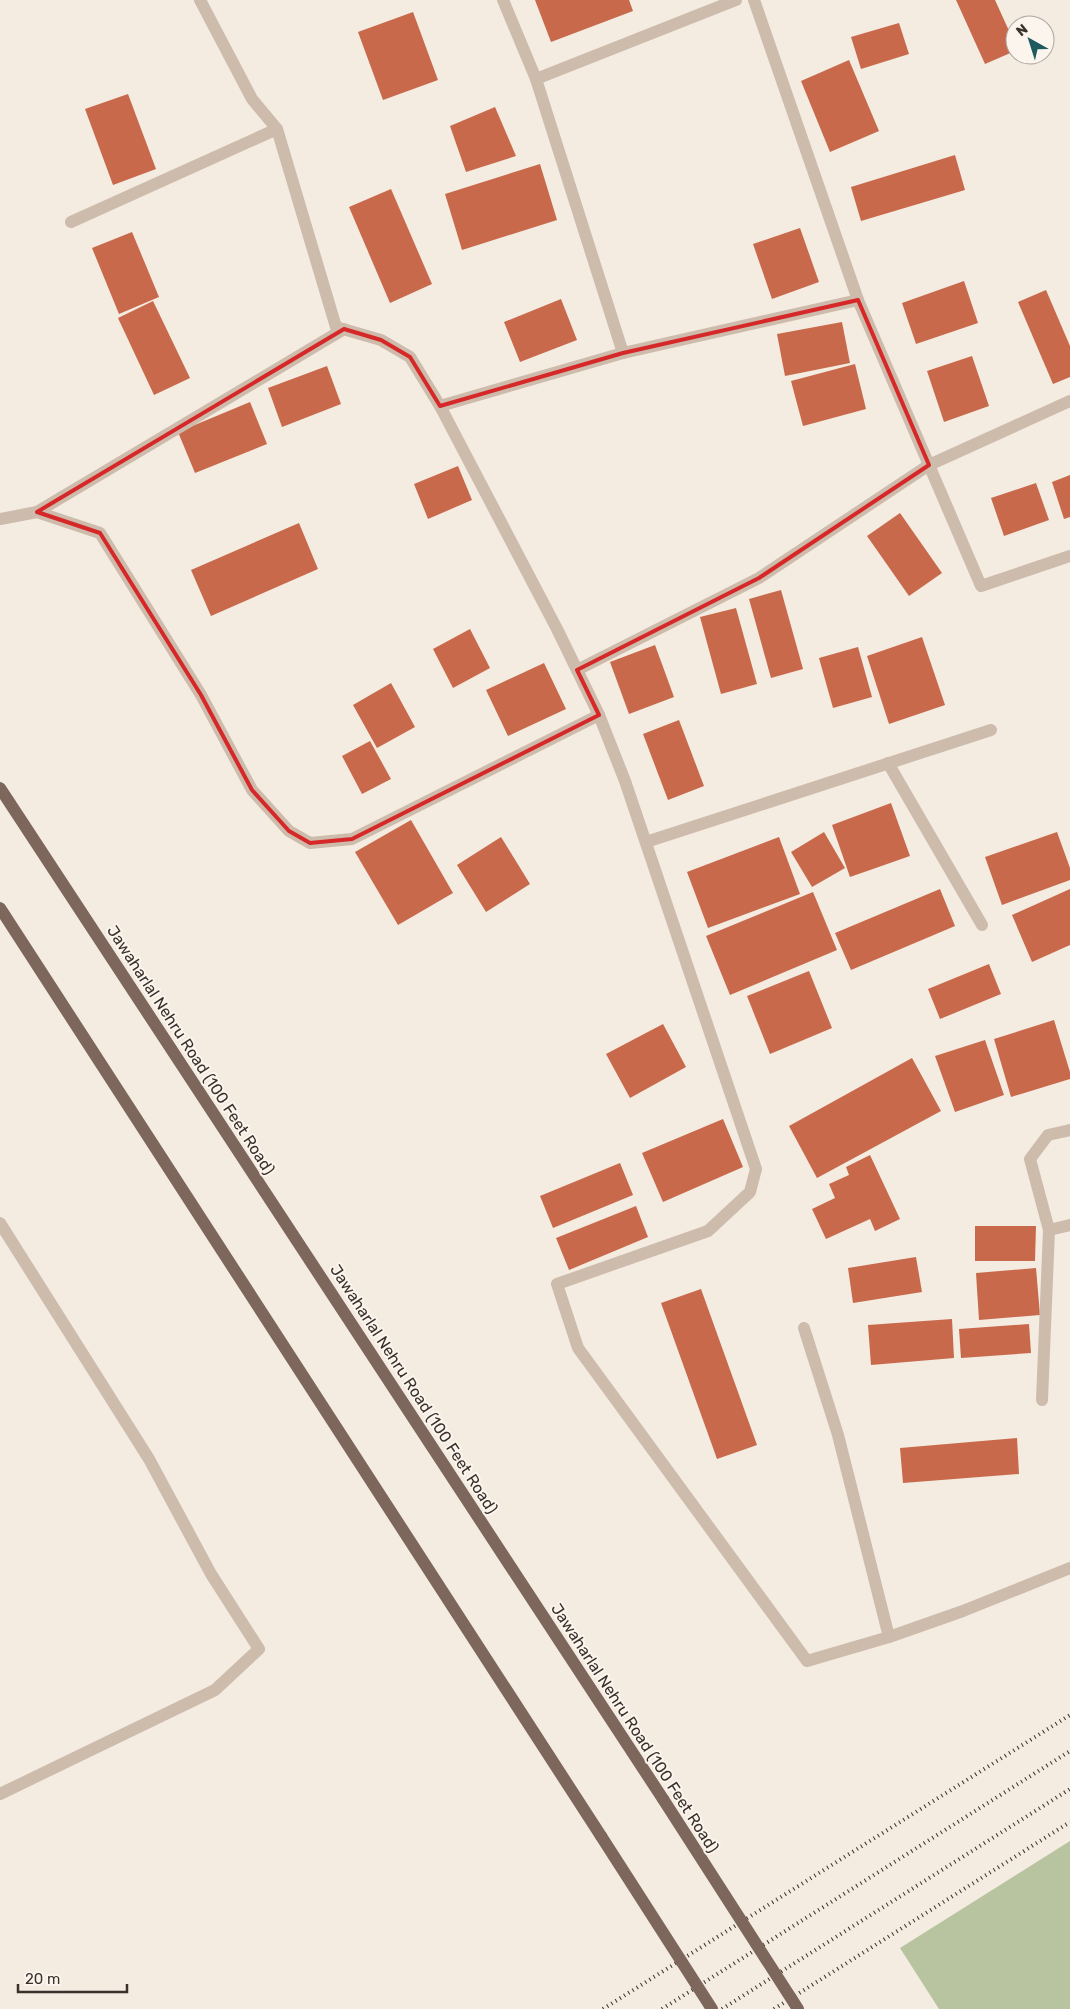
<svg xmlns="http://www.w3.org/2000/svg" width="1070" height="2009" font-family="Rubik,sans-serif">
<style>
.green{fill:#b8c4a0}
.building{fill:#c8694b}
.lines{fill:none;stroke-linecap:round;stroke-linejoin:round}
.street{stroke:#cdbbac;stroke-width:12}
.primary{stroke:#7d675c;stroke-width:12}
.rail{stroke:#3b302b;stroke-width:4;stroke-dasharray:1 4;stroke-linecap:butt}
.primary-bridge{stroke:#7d675c;stroke-width:12}
.marked{fill:none;stroke:#d62828;stroke-width:4;stroke-linejoin:round}
.labels{text-anchor:middle;dominant-baseline:central;stroke-width:4;stroke-linejoin:round;paint-order:stroke}
.street-label{font-size:16px;fill:#3b302b;stroke:#fbf5ee}
</style>
<rect width="100%" height="100%" fill="#f4ebe1"/>
<polygon class="green" points="1070,1841 1070,2009 939,2009 900,1948"/>
<g class="building">
<polygon points="535,0 629,0 633,11 551,42"/>
<polygon points="956,0 995,0 1015,44 1015,51 985,64"/>
<polygon points="413,12 438,80 383,100 358,32"/>
<polygon points="899,23 909,54 861,69 851,37"/>
<polygon points="849,60 879,131 830,152 801,81"/>
<polygon points="128,94 156,169 113,185 85,109"/>
<polygon points="495,107 516,156 466,172 450,126"/>
<polygon points="955,155 965,190 861,221 851,187"/>
<polygon points="540,164 557,220 462,250 445,194"/>
<polygon points="391,189 432,284 390,303 349,207"/>
<polygon points="800,228 819,282 772,299 753,244"/>
<polygon points="132,232 159,297 119,314 92,248"/>
<polygon points="964,281 978,323 916,344 902,303"/>
<polygon points="1046,290 1070,346 1070,377 1053,384 1018,302"/>
<polygon points="561,299 577,340 520,362 504,322"/>
<polygon points="153,301 190,378 154,395 118,318"/>
<polygon points="842,322 850,363 785,376 777,334"/>
<polygon points="972,356 989,406 944,422 927,371"/>
<polygon points="855,364 866,409 803,426 791,381"/>
<polygon points="327,366 341,404 282,427 268,388"/>
<polygon points="250,402 267,444 195,473 178,432"/>
<polygon points="458,466 472,500 428,519 414,484"/>
<polygon points="1070,475 1070,517 1064,519 1052,482"/>
<polygon points="1036,483 1049,520 1004,536 991,498"/>
<polygon points="900,513 942,573 909,596 867,536"/>
<polygon points="299,523 318,569 211,616 191,570"/>
<polygon points="781,590 803,669 771,678 749,599"/>
<polygon points="736,608 757,684 721,694 700,617"/>
<polygon points="470,629 490,668 453,688 433,649"/>
<polygon points="922,637 945,705 889,724 867,656"/>
<polygon points="655,645 674,697 629,714 610,662"/>
<polygon points="858,647 872,697 833,708 819,658"/>
<polygon points="544,663 566,709 508,736 486,690"/>
<polygon points="391,683 415,727 377,748 353,705"/>
<polygon points="679,720 704,786 668,800 643,734"/>
<polygon points="370,741 391,779 362,794 342,756"/>
<polygon points="891,803 910,856 850,877 832,825"/>
<polygon points="411,820 453,893 398,925 355,852"/>
<polygon points="824,832 845,868 812,887 791,852"/>
<polygon points="1057,832 1070,868 1070,880 1002,905 985,857"/>
<polygon points="501,837 530,884 486,912 457,865"/>
<polygon points="779,837 800,894 708,928 687,872"/>
<polygon points="940,889 955,926 851,970 835,933"/>
<polygon points="1070,889 1070,945 1032,962 1012,915"/>
<polygon points="813,892 837,950 730,995 706,936"/>
<polygon points="989,964 1001,994 940,1019 928,989"/>
<polygon points="809,971 832,1028 770,1054 747,996"/>
<polygon points="1054,1020 1070,1072 1070,1079 1011,1097 994,1039"/>
<polygon points="663,1024 686,1067 630,1098 606,1054"/>
<polygon points="985,1040 1004,1095 955,1112 935,1056"/>
<polygon points="912,1058 941,1111 817,1178 789,1126"/>
<polygon points="723,1119 743,1167 663,1202 642,1153"/>
<polygon points="870,1155 900,1219 875,1231 870,1219 826,1239 812,1209 835,1198 829,1184 849,1175 846,1167"/>
<polygon points="620,1163 633,1195 553,1228 540,1196"/>
<polygon points="636,1206 648,1237 569,1270 556,1238"/>
<polygon points="975,1226 1036,1226 1035,1261 975,1261"/>
<polygon points="916,1257 922,1292 853,1303 848,1268"/>
<polygon points="1036,1268 1040,1315 979,1320 976,1273"/>
<polygon points="701,1289 757,1445 717,1459 661,1303"/>
<polygon points="952,1319 954,1358 871,1365 868,1325"/>
<polygon points="1029,1324 1031,1353 961,1358 959,1329"/>
<polygon points="1017,1438 1019,1474 903,1483 900,1448"/>
</g>
<g class="lines">
<g class="street">
<polyline points="200,0 252,99 277,129 336,327 381,340 410,357 440,406 557,629 599,715 625,781 756,1169 750,1192 708,1231 557,1284 578,1348 807,1661 889,1637 963,1611 1070,1568"/>
<polyline points="503,0 536,79 736,0"/>
<polyline points="754,0 858,300 981,586 1070,556"/>
<polyline points="536,79 623,353"/>
<polyline points="71,222 277,129"/>
<polyline points="440,406 623,353 858,300"/>
<polyline points="37,512 344,329"/>
<polyline points="0,519 37,512 100,533 201,695 252,790 289,831 310,843 352,839 599,715"/>
<polyline points="577,670 759,578 929,465 1070,401"/>
<polyline points="888,763 982,925"/>
<polyline points="646,842 991,730"/>
<polyline points="0,1223 149,1459 211,1574 259,1649 215,1690 0,1794"/>
<polyline points="1049,1230 1030,1159 1048,1135 1070,1130"/>
<polyline points="804,1328 838,1435 889,1637"/>
<polyline points="1042,1400 1049,1230 1070,1225"/>
</g>
<g class="primary">
<polyline points="0,788 663,1799"/>
<polyline points="0,908 601,1836"/>
</g>
<g class="rail">
<polyline points="603,2009 1070,1715"/>
<polyline points="662,2009 1070,1751"/>
<polyline points="722,2009 1070,1789"/>
<polyline points="774,2009 1070,1822"/>
</g>
<g class="primary-bridge">
<polyline points="663,1799 798,2009"/>
<polyline points="601,1836 712,2009"/>
</g>
</g>
<path class="marked" d="M 858,300 L 929,465 L 759,578 L 577,670 L 599,715 L 352,839 L 310,843 L 289,831 L 252,790 L 201,695 L 100,533 L 37,512 L 344,329 L 381,340 L 410,357 L 440,406 L 623,353 Z"/>
<g class="labels">
<g class="street-label">
<text transform="translate(191 1050) rotate(57)">Jawaharlal Nehru Road (100 Feet Road)</text>
<text transform="translate(414 1389) rotate(57)">Jawaharlal Nehru Road (100 Feet Road)</text>
<text transform="translate(635 1728) rotate(57)">Jawaharlal Nehru Road (100 Feet Road)</text>
</g>
</g>
<g transform="translate(1030 40) rotate(321)"><circle r="24" fill="#fbf5ee" stroke="#aea6a0"/>
<path d="M0-4L9 19L0 12L-9 19Z" fill="#1f5a5e"/>
<text y="-8" font-size="14" font-weight="bold" text-anchor="middle" fill="#3b302b">N</text>
</g>
<path d="M18 1984v8h109v-8" fill="none" stroke="#3b302b" stroke-width="2.5"/>
<text x="25" y="1984" font-size="15" fill="#3b302b" stroke="#fbf5ee" stroke-width="4" paint-order="stroke">20 m</text>
</svg>
